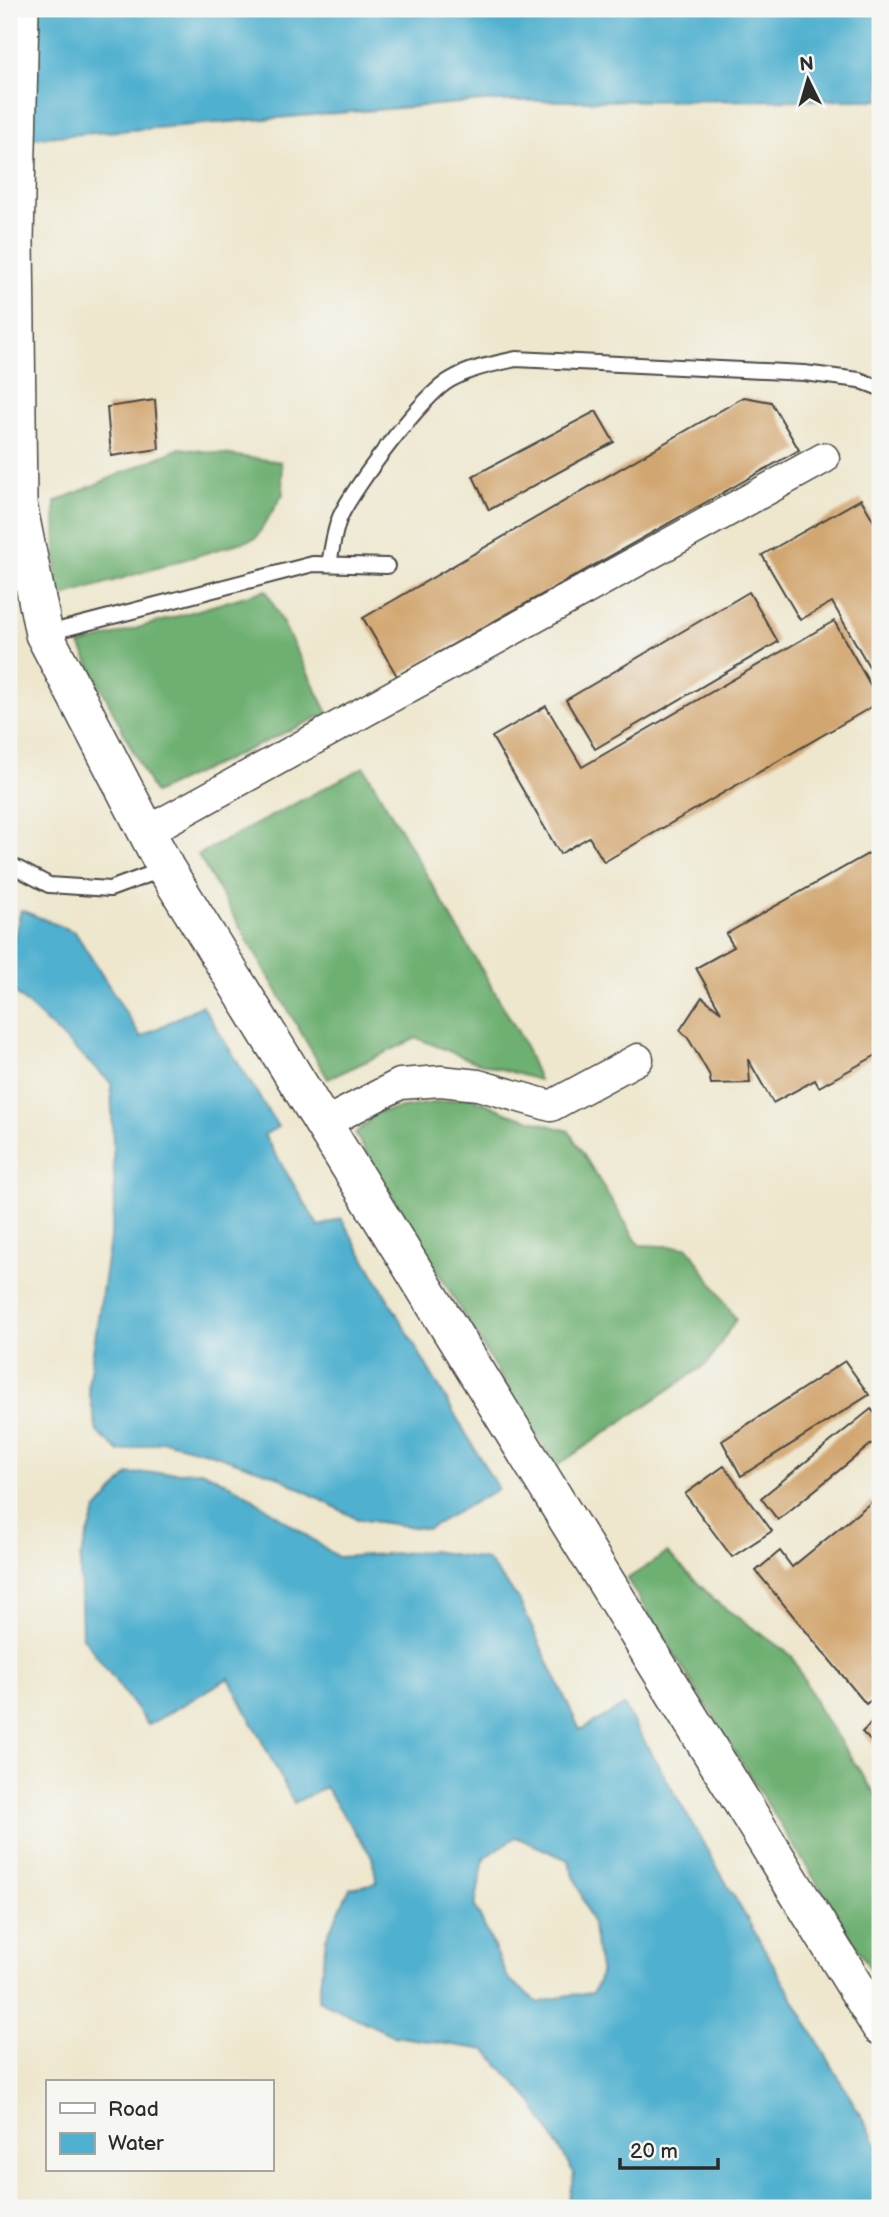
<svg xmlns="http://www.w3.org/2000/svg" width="889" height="2217" font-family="'Balsamiq Sans',sans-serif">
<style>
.forest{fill:#6eb072;stroke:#4c6e4e;stroke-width:2}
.water{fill:#50b0cf;stroke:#3e6e7d;stroke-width:2;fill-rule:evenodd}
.building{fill:#d2a670}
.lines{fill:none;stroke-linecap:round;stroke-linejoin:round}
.service-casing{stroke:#484743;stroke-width:18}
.minor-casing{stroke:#484743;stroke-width:33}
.tertiary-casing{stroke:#484743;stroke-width:40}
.service{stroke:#fff;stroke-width:14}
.minor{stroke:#fff;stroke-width:30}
.tertiary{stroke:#fff;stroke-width:37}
</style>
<rect width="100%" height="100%" fill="#f6f6f2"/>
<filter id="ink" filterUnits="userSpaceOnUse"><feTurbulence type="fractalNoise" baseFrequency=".0143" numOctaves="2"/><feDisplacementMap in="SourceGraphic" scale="14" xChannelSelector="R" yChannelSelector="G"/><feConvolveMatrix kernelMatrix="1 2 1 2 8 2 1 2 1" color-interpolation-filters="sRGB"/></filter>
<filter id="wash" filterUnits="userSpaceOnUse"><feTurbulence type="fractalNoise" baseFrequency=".00686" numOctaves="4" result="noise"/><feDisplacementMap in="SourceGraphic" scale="28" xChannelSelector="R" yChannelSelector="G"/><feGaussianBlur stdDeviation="1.57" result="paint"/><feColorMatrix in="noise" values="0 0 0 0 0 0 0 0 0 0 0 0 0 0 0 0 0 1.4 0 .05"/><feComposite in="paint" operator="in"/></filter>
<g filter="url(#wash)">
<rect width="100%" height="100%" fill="#eee7ce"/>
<g class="forest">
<polygon points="180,448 281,462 283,494 256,538 57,598 55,502"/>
<polygon points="266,590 328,713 154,793 80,645"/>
<polygon points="364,767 522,1039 539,1080 473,1061 417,1038 328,1079 198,855"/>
<polygon points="470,1097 508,1113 569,1131 639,1245 688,1247 736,1319 708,1363 555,1467 355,1134 378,1112"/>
<polygon points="667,1553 719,1604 792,1656 819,1710 880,1801 880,1984 627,1579"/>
</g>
<g class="water">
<polygon points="9,9 880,9 880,100 484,101 9,140"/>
<polygon points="21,910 75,932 141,1037 202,1005 278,1127 264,1135 319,1227 341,1218 498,1489 427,1529 357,1519 275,1475 207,1452 164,1441 119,1452 97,1432 88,1385 115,1206 111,1083 9,987 9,958"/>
<path d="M 203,1471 L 242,1491 L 338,1557 L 432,1551 L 487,1560 L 518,1598 L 580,1730 L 624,1706 L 880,2149 L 880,2208 L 567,2208 L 574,2173 L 533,2103 L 486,2050 L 394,2036 L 318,2000 L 326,1938 L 350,1888 L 377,1883 L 372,1857 L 325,1787 L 294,1803 L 229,1678 L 148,1725 L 82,1636 L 80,1559 L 96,1511 L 129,1474 ZM 516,1837 L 568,1860 L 592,1923 L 601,1974 L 593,1993 L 569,1995 L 538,2003 L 508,1978 L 475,1906 L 484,1858 Z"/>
</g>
<g id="blocks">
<g class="building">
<polygon points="744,397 771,402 799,450 397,676 363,618"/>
<polygon points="155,400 159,449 111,456 107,407"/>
<polygon points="596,411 614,442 489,510 473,476"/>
<polygon points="861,499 880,532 880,673 875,677 832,602 800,620 762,555"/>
<polygon points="749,592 778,642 595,749 566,700"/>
<polygon points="834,621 880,702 604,862 589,837 560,854 492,737 546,706 582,767"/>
<polygon points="875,850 880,860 880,1037 878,1038 880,1053 819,1087 815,1080 773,1103 748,1059 750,1083 711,1084 709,1074 688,1038 680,1030 702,997 721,1012 696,968 734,947 726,934"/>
<polygon points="845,1361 869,1395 741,1476 722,1441"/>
<polygon points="871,1409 880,1419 880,1437 778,1520 761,1498"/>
<polygon points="724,1466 772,1531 732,1557 685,1494"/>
<polygon points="880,1495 880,1693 866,1704 756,1571 780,1551 792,1567"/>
<polygon points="880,1715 880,1751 862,1732"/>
</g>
</g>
</g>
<g filter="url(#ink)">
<use href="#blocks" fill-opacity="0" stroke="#484743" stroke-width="2"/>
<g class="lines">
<defs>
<g id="service">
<path d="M 329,564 C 332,549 334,531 340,517 C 353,488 423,395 450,380 C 471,368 493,364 516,359 L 804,373 L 859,380 L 880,388"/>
<polyline points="44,634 313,564 387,566"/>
<polyline points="9,864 49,885 110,889 164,869"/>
</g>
<g id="minor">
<polyline points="146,832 824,458"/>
<polyline points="323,1124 400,1084 441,1081 478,1085 551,1106 638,1059"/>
</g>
<polyline id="tertiary" points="20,9 15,241 18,504 44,634 166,869 880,2026"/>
</defs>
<use href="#service" class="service-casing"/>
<use href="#minor" class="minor-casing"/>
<use href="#tertiary" class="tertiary-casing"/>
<use href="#service" class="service"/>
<use href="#minor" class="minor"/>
<use href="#tertiary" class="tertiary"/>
</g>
</g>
<rect width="889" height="2217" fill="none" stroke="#f6f6f2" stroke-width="35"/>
<rect x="46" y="2080" width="228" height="91" fill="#f6f6f2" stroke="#a5a5a2" stroke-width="2"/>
<rect x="60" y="2103" width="35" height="10" fill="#ffffff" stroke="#a5a5a2" stroke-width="2"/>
<text x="108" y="2116" font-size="21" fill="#2b2b2b">Road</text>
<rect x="60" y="2133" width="35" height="21" fill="#50b0cf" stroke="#a5a5a2" stroke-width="2"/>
<text x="108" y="2150" font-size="21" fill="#2b2b2b">Water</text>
<g transform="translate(808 80) rotate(355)" stroke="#f6f6f2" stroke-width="5" paint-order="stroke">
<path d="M0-5L12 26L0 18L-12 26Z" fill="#2b2b2b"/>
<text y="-10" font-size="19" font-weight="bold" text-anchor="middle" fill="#2b2b2b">N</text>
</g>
<path d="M620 2158v10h98v-10" fill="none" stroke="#2b2b2b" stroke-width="3.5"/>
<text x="630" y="2158" font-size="21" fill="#2b2b2b" stroke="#f6f6f2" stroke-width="5" paint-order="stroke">20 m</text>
</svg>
